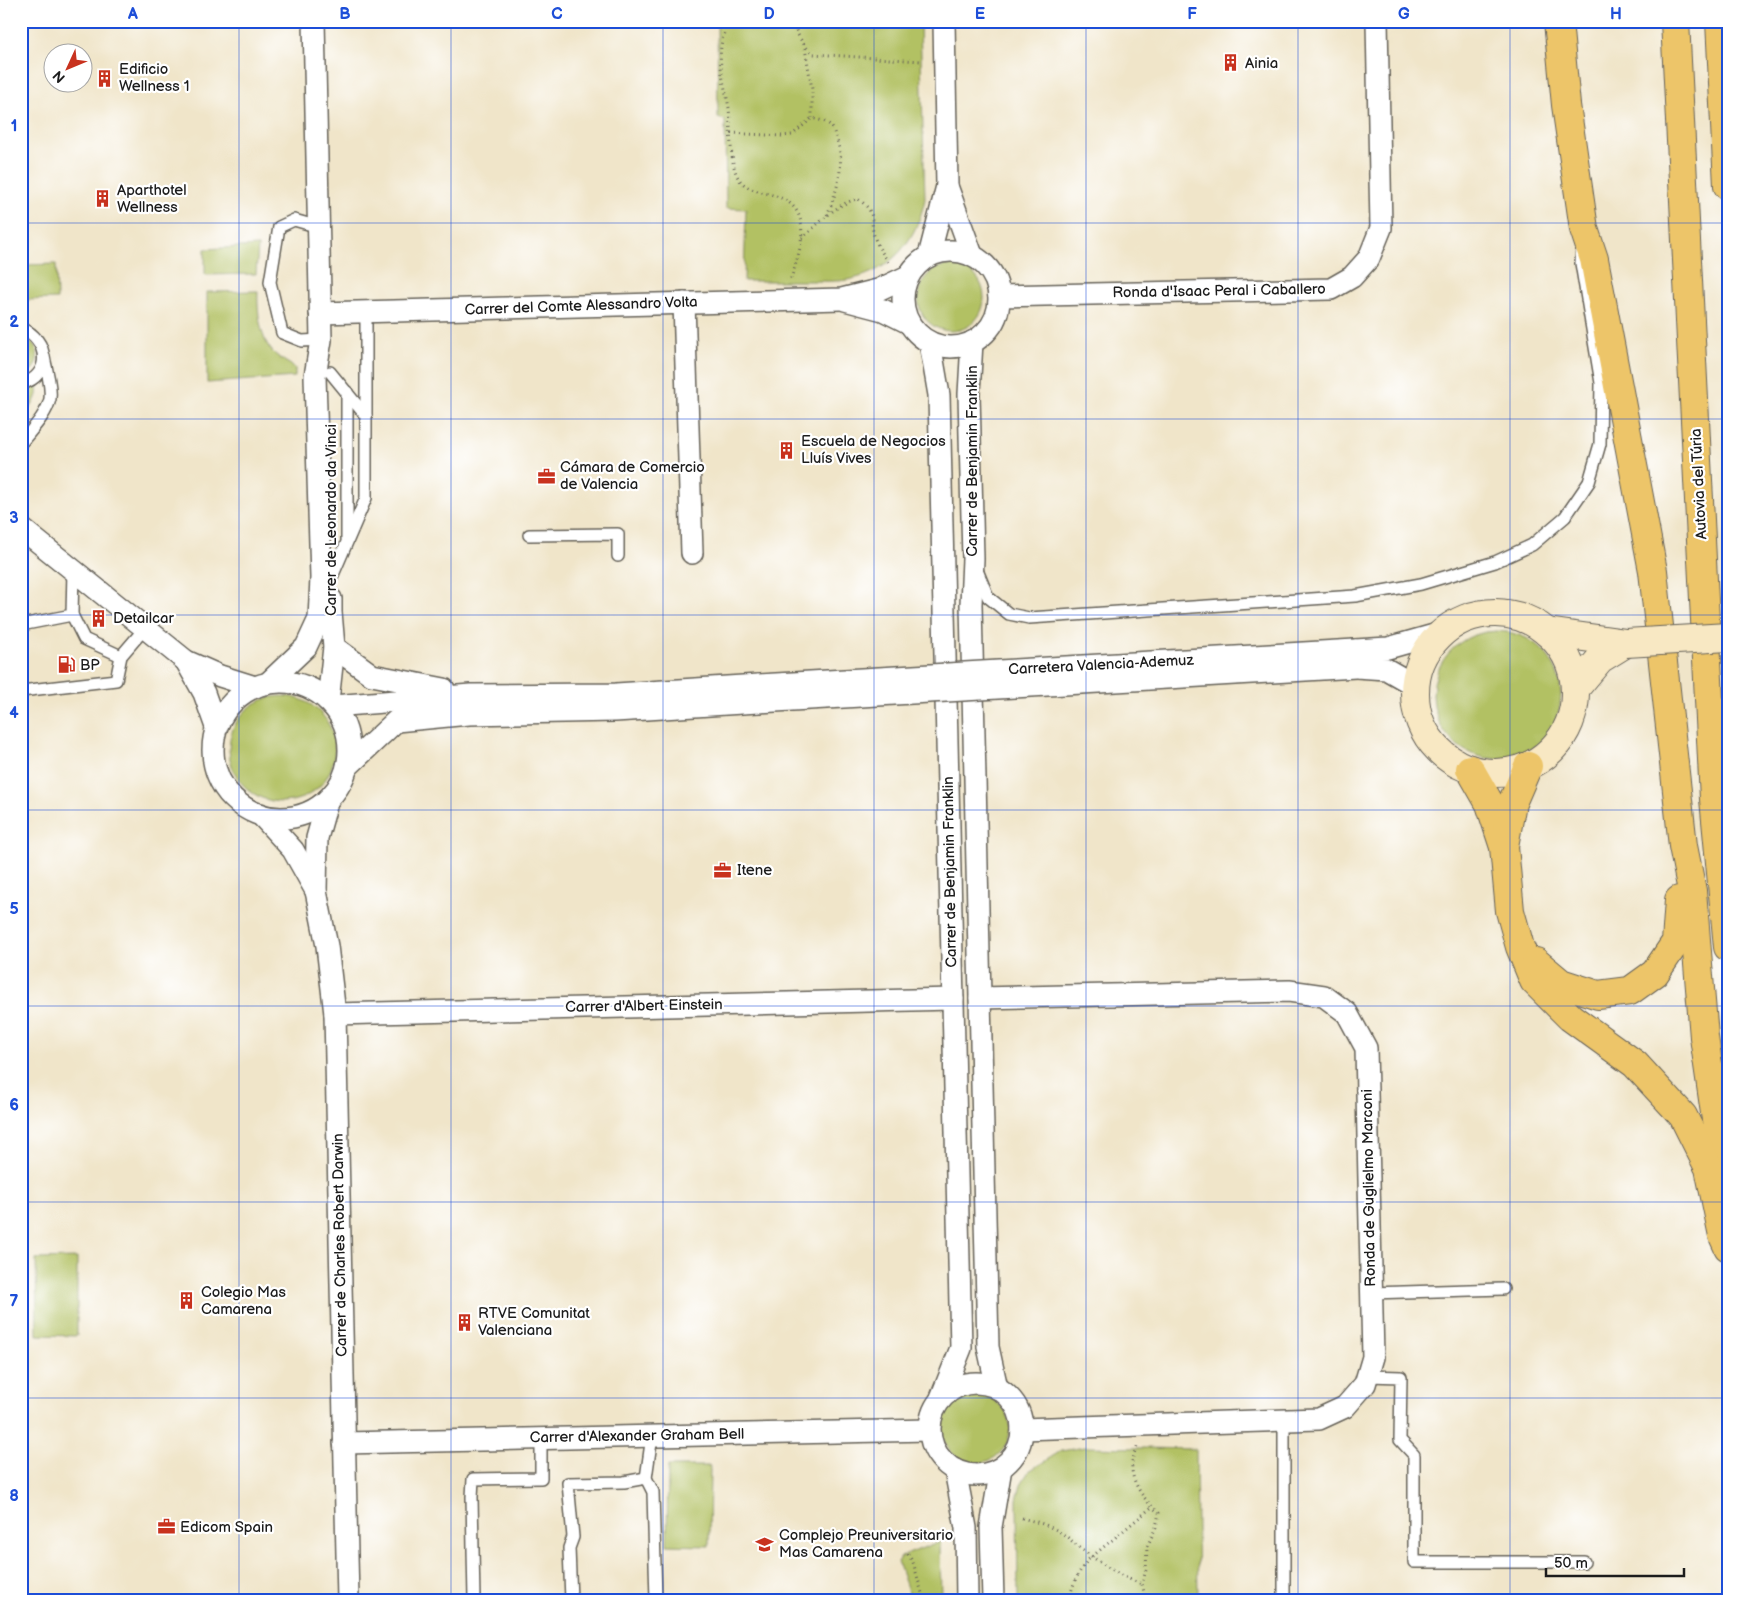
<svg xmlns="http://www.w3.org/2000/svg" width="1749" height="1621" font-family="'Balsamiq Sans',sans-serif">
<style>
.green{fill:#b2c164;stroke:#676e40}
.lines{fill:none;stroke-linecap:round;stroke-linejoin:round}
.lane-casing{stroke:#666259;stroke-width:14}
.street-casing{stroke:#666259;stroke-width:24}
.secondary-casing{stroke:#666259;stroke-width:30}
.highway-casing{stroke:#666259;stroke-width:30}
.path{stroke:#666259;stroke-width:3;stroke-dasharray:1 4;stroke-linecap:butt}
.lane{stroke:#fff;stroke-width:11}
.street{stroke:#fff;stroke-width:21}
.secondary{stroke:#f8e8c3;stroke-width:28}
.highway{stroke:#edc569;stroke-width:28}
.street-bridge-casing{stroke:#666259;stroke-width:24;stroke-linecap:butt}
.secondary-bridge-casing{stroke:#666259;stroke-width:30;stroke-linecap:butt}
.street-bridge{stroke:#fff;stroke-width:21}
.secondary-bridge{stroke:#f8e8c3;stroke-width:28}
.grid{fill:none;stroke:#1d4ed8;stroke-width:1;stroke-opacity:0.55}
.labels{text-anchor:middle;dominant-baseline:central;stroke-width:4.5;stroke-linejoin:round;paint-order:stroke}
.poi-label{font-size:15px;fill:#1c1c1c;stroke:#fff;text-anchor:start}
.street-label{font-size:15px;fill:#1c1c1c;stroke:#fff}
.neatline{fill:none;stroke:#1d4ed8;stroke-width:2}
.grid-label{font-size:16px;text-anchor:middle;font-weight:bold;fill:#1d4ed8}
</style>
<rect width="100%" height="100%" fill="#fff"/>
<filter id="ink" filterUnits="userSpaceOnUse"><feTurbulence type="fractalNoise" baseFrequency=".02" numOctaves="2"/><feDisplacementMap in="SourceGraphic" scale="10" xChannelSelector="R" yChannelSelector="G"/><feConvolveMatrix kernelMatrix="1 2 1 2 8 2 1 2 1" color-interpolation-filters="sRGB"/></filter>
<filter id="wash" filterUnits="userSpaceOnUse"><feTurbulence type="fractalNoise" baseFrequency=".0096" numOctaves="4" result="noise"/><feDisplacementMap in="SourceGraphic" scale="20" xChannelSelector="R" yChannelSelector="G"/><feGaussianBlur stdDeviation="1.12" result="paint"/><feColorMatrix in="noise" values="0 0 0 0 0 0 0 0 0 0 0 0 0 0 0 0 0 1.4 0 .05"/><feComposite in="paint" operator="in"/></filter>
<g filter="url(#wash)">
<rect width="100%" height="100%" fill="#f0e5c9"/>
<g class="green">
<path d="M 717,21 L 920,21 L 925,199 C 917,239 893,270 852,279 C 839,282 826,281 813,281 C 790,281 767,281 744,281 L 746,209 L 726,208 L 725,120 L 718,118 Z"/>
<polygon points="258,246 256,274 205,275 205,249"/>
<polygon points="56,264 57,299 21,300 21,265"/>
<circle cx="951" cy="298" r="33"/>
<path d="M 258,291 C 257,311 260,341 275,354 C 281,360 289,363 295,368 L 295,377 L 207,383 L 207,292 Z"/>
<path d="M 21,336 C 43,341 43,370 21,377 Z"/>
<path d="M 34,386 L 37,387 C 40,399 28,409 21,418 L 21,391 Z"/>
<circle cx="1497" cy="695" r="64"/>
<circle cx="282" cy="749" r="53"/>
<polygon points="77,1258 77,1336 37,1335 36,1259"/>
<circle cx="976" cy="1429" r="34"/>
<polygon points="1085,1447 1196,1449 1198,1600 1018,1600 1017,1499 1021,1484 1029,1471 1061,1451"/>
<polygon points="668,1466 710,1466 709,1546 667,1545"/>
<polygon points="940,1541 941,1600 909,1600 907,1588 898,1562 901,1557"/>
</g>
</g>
<g filter="url(#ink)">
<g class="lines">
<defs>
<g id="lane">
<polyline points="319,227 294,220 279,227 270,282 282,333 302,341 321,340"/>
<path d="M 21,328 C 49,339 53,376 21,384"/>
<polyline points="330,372 366,416"/>
<path d="M 21,443 C 31,430 46,416 50,399 C 52,386 46,369 44,356"/>
<polyline points="529,535 618,534 618,556"/>
<polyline points="347,539 347,392"/>
<polyline points="977,570 988,597 1009,614 1029,618 1355,596 1421,584 1495,562 1532,545 1565,517 1589,482 1600,444 1601,383 1581,263 1582,248"/>
<polyline points="332,577 366,498 366,312"/>
<polyline points="72,615 84,639 121,656"/>
<polyline points="21,625 72,615 73,570"/>
<polyline points="21,691 116,680 121,656 145,628"/>
<polyline points="1371,1293 1503,1289"/>
<polyline points="1368,1376 1401,1377 1400,1440 1414,1455 1414,1562 1584,1562"/>
<polyline points="1284,1420 1284,1600"/>
<polyline points="652,1436 646,1478 653,1492 656,1600"/>
<polyline points="474,1600 472,1497 473,1479 541,1478 541,1438"/>
<polyline points="571,1600 569,1548 573,1537 568,1483 624,1482 646,1478"/>
</g>
<g id="street">
<polyline points="947,186 972,255"/>
<circle cx="951" cy="299" r="48"/>
<polyline points="929,256 947,186 944,21"/>
<polyline points="999,296 1331,289 1352,277 1369,258 1381,228 1377,21"/>
<polyline points="845,300 883,310 909,323"/>
<polyline points="684,303 692,553"/>
<polyline points="320,313 842,299 878,290 908,276"/>
<polyline points="972,342 969,394 973,559 971,604 988,1347 997,1388"/>
<polyline points="930,343 939,395 961,1348 941,1398"/>
<polyline points="21,528 186,661 220,676 255,687"/>
<polyline points="334,647 372,675 444,689"/>
<polyline points="1355,650 1388,648 1441,633"/>
<polyline points="186,661 204,693 216,727"/>
<polyline points="1356,667 1386,669 1414,685"/>
<circle cx="281" cy="750" r="68"/>
<polyline points="268,683 306,647 319,619 321,578 315,376 321,340 314,21"/>
<polyline points="328,701 334,647 331,612 331,599"/>
<polyline points="333,706 471,695 616,694 759,685"/>
<polyline points="347,767 396,721 469,714 615,711 758,702"/>
<polyline points="328,799 317,838 316,891 327,946 335,1014 348,1600"/>
<polyline points="260,814 293,850 316,891"/>
<polyline points="980,998 1289,991 1324,996 1347,1013 1366,1048 1373,1357 1365,1384 1345,1407 1319,1419 1022,1429"/>
<polyline points="335,1014 953,999"/>
<circle cx="976" cy="1429" r="46"/>
<polyline points="344,1443 929,1430"/>
<polyline points="955,1470 966,1528 967,1600"/>
<polyline points="993,1600 991,1527 1001,1468"/>
</g>
<g id="secondary">
<circle cx="1495" cy="693" r="80"/>
<polyline points="1547,632 1626,643"/>
<polyline points="1575,689 1600,659 1626,643"/>
</g>
<g id="highway">
<polyline points="1558,21 1566,105 1584,229 1594,259 1653,571 1683,846 1692,891 1704,1037 1728,1203"/>
<polyline points="1675,21 1714,799 1728,947"/>
<polyline points="1720,21 1728,186"/>
<polyline points="1470,769 1490,804 1504,847 1510,911 1520,947 1534,981 1570,1017 1635,1064 1683,1116 1709,1168 1723,1236 1728,1247"/>
<polyline points="1504,846 1512,803 1528,766"/>
<polyline points="1536,962 1561,983 1598,995 1630,991 1655,973 1676,942 1679,900"/>
</g>
</defs>
<use href="#lane" class="lane-casing"/>
<use href="#street" class="street-casing"/>
<use href="#secondary" class="secondary-casing"/>
<use href="#highway" class="highway-casing"/>
<g class="path">
<path d="M 733,21 C 729,25 725,31 723,37 C 716,60 725,86 729,108 C 731,127 729,165 739,179 C 747,191 764,192 776,196 C 816,209 800,252 790,281"/>
<path d="M 793,21 C 796,34 803,45 813,54 L 921,61"/>
<polyline points="805,48 812,89 812,118"/>
<path d="M 731,133 L 782,136 L 792,135 L 812,118 C 819,120 825,121 830,125 C 833,128 834,132 835,135 C 847,163 837,191 826,218"/>
<path d="M 802,238 C 819,224 836,203 858,199 C 880,215 867,220 876,241 C 879,249 884,255 888,262"/>
<path d="M 1137,1447 C 1123,1473 1140,1496 1159,1513 L 1156,1527 L 1147,1547 L 1146,1570 L 1142,1584 L 1146,1600"/>
<path d="M 1022,1518 C 1032,1521 1043,1523 1052,1528 C 1065,1533 1073,1543 1084,1551 C 1102,1564 1121,1577 1142,1584"/>
<polyline points="908,1554 913,1562 924,1600"/>
<path d="M 1070,1600 C 1071,1586 1079,1571 1088,1560 L 1152,1507"/>
</g>
<use href="#lane" class="lane"/>
<use href="#street" class="street"/>
<use href="#secondary" class="secondary"/>
<use href="#highway" class="highway"/>
<defs>
<g id="street-bridge">
<polyline points="759,685 1355,650"/>
<polyline points="758,702 1356,667"/>
</g>
<polyline id="secondary-bridge" points="1626,643 1728,637"/>
</defs>
<use href="#street-bridge" class="street-bridge-casing"/>
<use href="#secondary-bridge" class="secondary-bridge-casing"/>
<use href="#street-bridge" class="street-bridge"/>
<use href="#secondary-bridge" class="secondary-bridge"/>
</g>
</g>
<path class="grid" d="M 239,21 L 239,1600M 451,21 L 451,1600M 663,21 L 663,1600M 874,21 L 874,1600M 1086,21 L 1086,1600M 1298,21 L 1298,1600M 1510,21 L 1510,1600M 21,223 L 1728,223M 21,419 L 1728,419M 21,615 L 1728,615M 21,810 L 1728,810M 21,1006 L 1728,1006M 21,1202 L 1728,1202M 21,1398 L 1728,1398"/>
<defs>
<symbol id="building-bare" viewBox="-9 -9 18 18"><path d="M-4-6H4V6H1V3H-1V6H-4ZM-2.5-4.3h1.7v1.8h-1.7ZM.8-4.3h1.7v1.8H.8ZM-2.5-1h1.7V.8h-1.7ZM.8-1h1.7V.8H.8Z" fill="#c8321e" stroke="#fff" stroke-width="2.5" paint-order="stroke"/></symbol>
<symbol id="office-bare" viewBox="-9 -9 18 18"><path d="M-6-3h4V-5.5h4V-3h4V5H-6ZM-1-4.5V-3h2v-1.5ZM-6 0V1H6V0Z" fill="#c8321e" stroke="#fff" stroke-width="2.5" paint-order="stroke"/></symbol>
<symbol id="fuel-bare" viewBox="-9 -9 18 18"><path d="M-5.5-6h7V0h2V4h1.3V-2.5L3-4.5l.8-.8L6-3V5H2.5V1h-1V6h-7ZM-4.2-4.7v3.2H.2V-4.7Z" fill="#c8321e" stroke="#fff" stroke-width="2.5" paint-order="stroke"/></symbol>
<symbol id="university-bare" viewBox="-9 -9 18 18"><path d="M0-5L7-2L0 1L-7-2ZM-4 1L0 2.5L4 1V4Q0 6-4 4Z" fill="#c8321e" stroke="#fff" stroke-width="2.5" paint-order="stroke"/></symbol>
</defs>
<g fill-rule="evenodd">
<use href="#building-bare" x="1218" y="50" width="25" height="25"/>
<use href="#building-bare" x="92" y="66" width="25" height="25"/>
<use href="#building-bare" x="90" y="186" width="25" height="25"/>
<use href="#building-bare" x="774" y="438" width="25" height="25"/>
<use href="#office-bare" x="534" y="464" width="25" height="25"/>
<use href="#building-bare" x="86" y="606" width="25" height="25"/>
<use href="#fuel-bare" x="54" y="652" width="25" height="25"/>
<use href="#office-bare" x="710" y="858" width="25" height="25"/>
<use href="#building-bare" x="174" y="1288" width="25" height="25"/>
<use href="#building-bare" x="452" y="1310" width="25" height="25"/>
<use href="#office-bare" x="154" y="1514" width="25" height="25"/>
<use href="#university-bare" x="752" y="1532" width="25" height="25"/>
</g>
<g class="labels">
<g class="poi-label">
<text x="1245" y="63">Ainia</text>
<text x="119" y="69">Edificio<tspan x="119" dy="17">Wellness 1</tspan></text>
<text x="117" y="190">Aparthotel<tspan x="117" dy="17">Wellness</tspan></text>
<text x="801" y="441">Escuela de Negocios<tspan x="801" dy="17">Lluís Vives</tspan></text>
<text x="560" y="467">Cámara de Comercio<tspan x="560" dy="17">de Valencia</tspan></text>
<text x="113" y="618">Detailcar</text>
<text x="80" y="665">BP</text>
<text x="737" y="870">Itene</text>
<text x="201" y="1292">Colegio Mas<tspan x="201" dy="17">Camarena</tspan></text>
<text x="478" y="1313">RTVE Comunitat<tspan x="478" dy="17">Valenciana</tspan></text>
<text x="180" y="1527">Edicom Spain</text>
<text x="779" y="1535">Complejo Preuniversitario<tspan x="779" dy="17">Mas Camarena</tspan></text>
</g>
<g class="street-label">
<text transform="translate(1219 291) rotate(-1)">Ronda d'Isaac Peral i Caballero</text>
<text transform="translate(581 306) rotate(-2)">Carrer del Comte Alessandro Volta</text>
<text transform="translate(972 461) rotate(-90)">Carrer de Benjamin Franklin</text>
<text transform="translate(1699 484) rotate(-93)">Autovia del Túria</text>
<text transform="translate(331 520) rotate(-90)">Carrer de Leonardo da Vinci</text>
<text transform="translate(1101 665) rotate(-3)">Carretera Valencia-Ademuz</text>
<text transform="translate(950 872) rotate(-91)">Carrer de Benjamin Franklin</text>
<text transform="translate(644 1006) rotate(-1)">Carrer d'Albert Einstein</text>
<text transform="translate(1369 1188) rotate(-91)">Ronda de Guglielmo Marconi</text>
<text transform="translate(340 1245) rotate(-91)">Carrer de Charles Robert Darwin</text>
<text transform="translate(637 1436) rotate(-1)">Carrer d'Alexander Graham Bell</text>
</g>
</g>
<rect width="1749" height="1621" fill="none" stroke="#fff" stroke-width="55"/>
<g transform="translate(68 68) rotate(226)"><circle r="24" fill="#ffffff" stroke="#a4a4a4"/>
<path d="M0-4L9 19L0 12L-9 19Z" fill="#c8321e"/>
<text y="-8" font-size="14" font-weight="bold" text-anchor="middle" fill="#1c1c1c">N</text>
</g>
<path d="M1546 1568v8h138v-8" fill="none" stroke="#1c1c1c" stroke-width="2.5"/>
<text x="1554" y="1568" font-size="15" fill="#1c1c1c" stroke="#ffffff" stroke-width="4" paint-order="stroke">50 m</text>
<rect x="28" y="28" width="1694" height="1566" class="neatline"/>
<g class="grid-label">
<text x="133" y="19">A</text>
<text x="345" y="19">B</text>
<text x="557" y="19">C</text>
<text x="769" y="19">D</text>
<text x="980" y="19">E</text>
<text x="1192" y="19">F</text>
<text x="1404" y="19">G</text>
<text x="1616" y="19">H</text>
<text x="14" y="131">1</text>
<text x="14" y="327">2</text>
<text x="14" y="523">3</text>
<text x="14" y="718">4</text>
<text x="14" y="914">5</text>
<text x="14" y="1110">6</text>
<text x="14" y="1306">7</text>
<text x="14" y="1501">8</text>
</g>
</svg>
